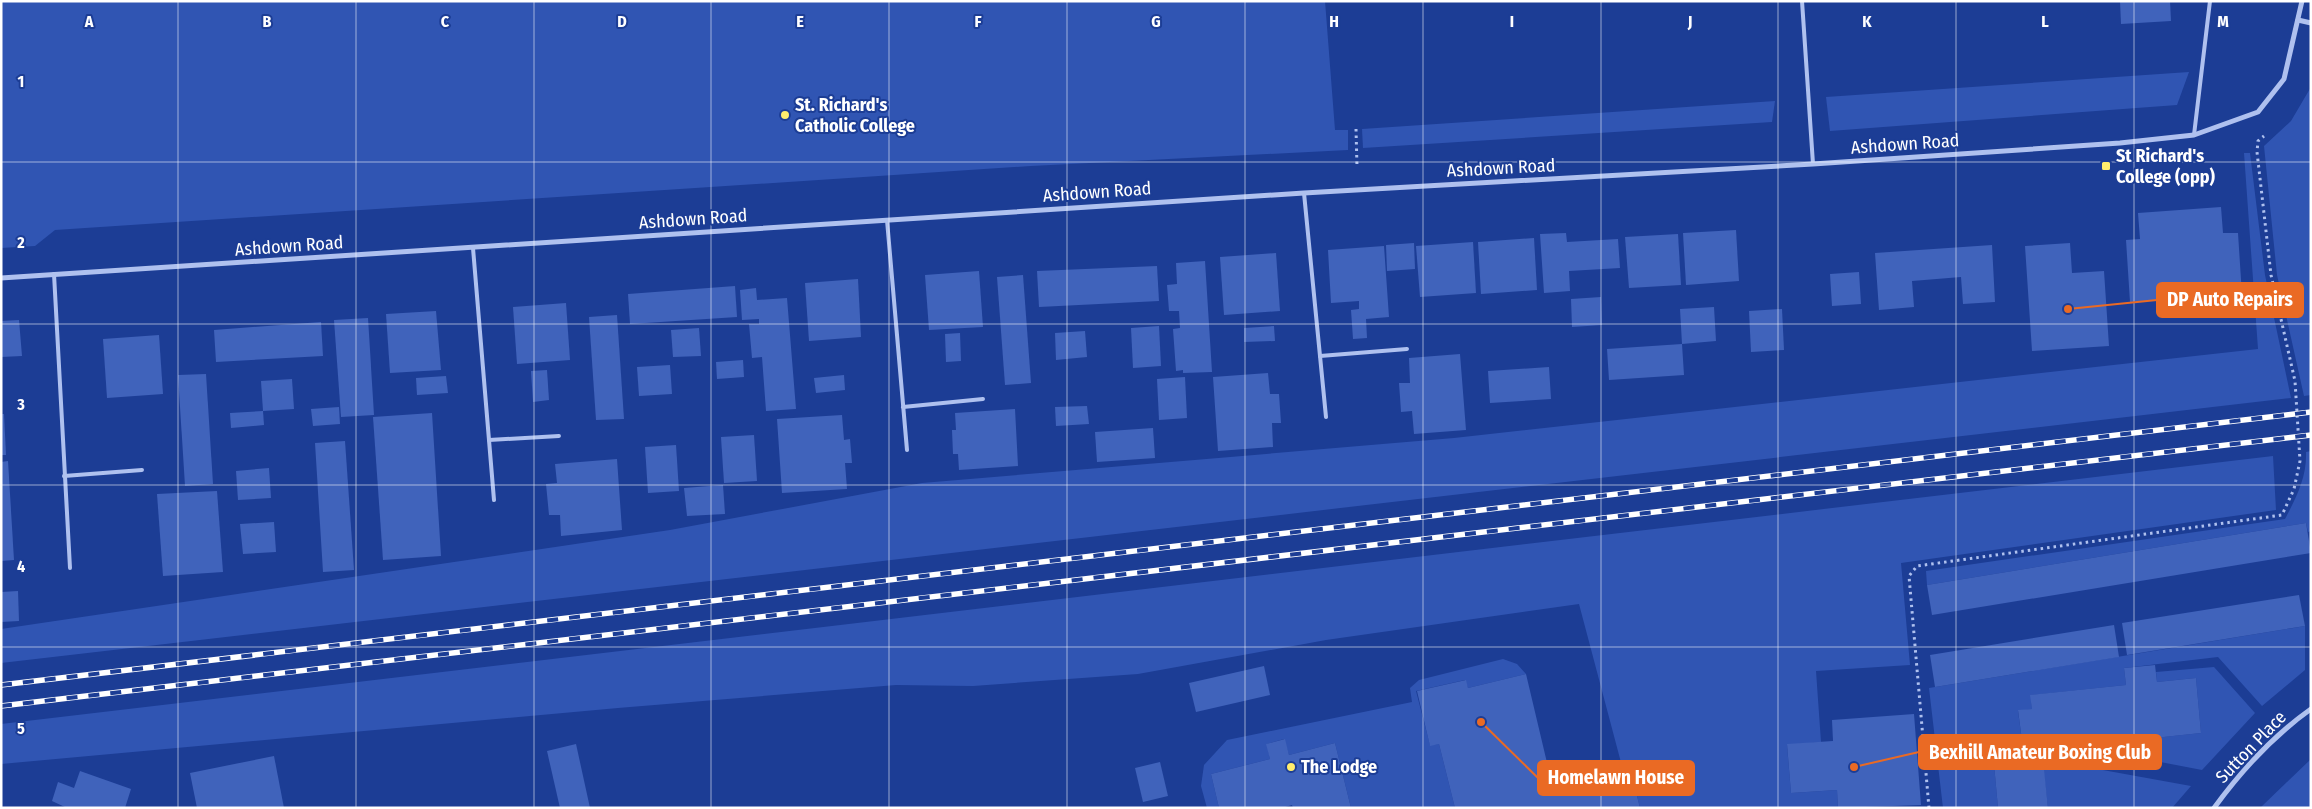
<svg xmlns="http://www.w3.org/2000/svg" width="2312" height="809" font-family="'Fira Sans Condensed',sans-serif">
<style>
.green{fill:#3055b3}
.building{fill:#4063bb}
.lines{fill:none;stroke-linecap:round;stroke-linejoin:round}
.path{stroke:#afc1ef;stroke-width:3;stroke-dasharray:2.5 4;stroke-linecap:butt}
.lane{stroke:#afc1ef;stroke-width:4}
.street{stroke:#afc1ef;stroke-width:5}
.rail-casing{stroke:#fff;stroke-width:5.5}
.rail{stroke:#1c3d95;stroke-width:4;stroke-dasharray:11;stroke-linecap:butt}
.grid{fill:none;stroke:#fff;stroke-width:1;stroke-opacity:0.55}
.poi-dot{fill:#ffed6d;stroke:#1c3d95;stroke-width:2}
.labels{text-anchor:middle;dominant-baseline:central;stroke-width:4;stroke-linejoin:round;paint-order:stroke}
.poi-label{font-size:18px;font-weight:bold;fill:#fff;stroke:#1c3d95;text-anchor:start}
.street-label{font-size:18px;fill:#fff;stroke:#1c3d95}
.grid-label{font-size:16px;text-anchor:middle;font-weight:bold;fill:#fff;stroke:#1c3d95;stroke-width:4;stroke-linejoin:round;paint-order:stroke}
.leader{fill:none;stroke:#ea6a24;stroke-width:2}
.callout-dot{fill:#ea6a24;stroke:#1c3d95;stroke-width:2}
.callout{fill:#ea6a24;stroke:#ea6a24;stroke-width:2}
.callout-label{font-size:19px;text-anchor:middle;font-weight:bold;fill:#fff}
</style>
<rect width="100%" height="100%" fill="#1c3d95"/>
<g class="green">
<polygon points="1,1 1325,1 1335,130 1348,130 1348,150 1031,166 55,230 35,246 1,248"/>
<polygon points="2189,72 2177,105 1830,131 1826,97"/>
<polygon points="2311,87 2311,395 2304,396 2277,275 2264,146 2291,121"/>
<polygon points="1775,101 1772,122 1363,148 1362,129"/>
<polygon points="2244,153 2250,153 2265,275 2291,398 1,663 1,629 670,530 922,483 1454,438 2258,349"/>
<path d="M 2311,451 L 2311,531 L 2308,532 L 2306,523 L 1927,585 L 1926,571 L 2285,519 C 2296,498 2307,477 2306,452 Z"/>
<polygon points="2273,456 2276,510 1901,563 1910,665 1816,671 1821,742 1787,745 1791,793 1837,790 1838,808 1640,808 1635,788 1614,793 1610,774 1623,770 1579,604 1326,640 1138,674 973,686 896,685 618,708 1,764 1,724"/>
<polygon points="2305,626 2305,670 2262,706 2218,657 2124,668 2126,685 2031,695 2032,709 2018,711 2023,748 2006,750 2007,763 1994,764 1998,808 1943,808 1929,688"/>
<polygon points="1503,659 1517,664 1526,674 1468,688 1465,680 1416,691 1430,745 1439,744 1455,808 1351,808 1335,743 1289,755 1284,739 1267,744 1270,759 1211,774 1219,808 1207,808 1201,786 1204,765 1227,740 1412,702 1410,688 1419,680"/>
<polygon points="2214,667 2255,713 2202,770 2077,746 2201,733 2196,678 2157,682 2156,672"/>
<polygon points="2042,759 2191,786 2172,808 2048,808"/>
<polygon points="2311,759 2311,808 2260,808"/>
</g>
<g class="building">
<polygon points="2120,1 2170,1 2171,21 2121,24"/>
<polygon points="2221,207 2223,233 2238,233 2242,295 2130,302 2126,240 2140,239 2138,213"/>
<polygon points="1736,230 1739,281 1686,285 1683,233"/>
<polygon points="1566,233 1567,242 1618,239 1620,268 1569,271 1570,291 1544,293 1540,234"/>
<polygon points="1678,234 1681,285 1629,288 1625,237"/>
<polygon points="1534,238 1537,290 1481,294 1478,242"/>
<polygon points="1473,242 1476,293 1420,297 1416,246"/>
<polygon points="1414,243 1415,269 1387,271 1386,245"/>
<polygon points="2070,243 2072,273 2104,271 2109,346 2032,351 2025,246"/>
<polygon points="1992,245 1995,302 1963,304 1961,277 1912,281 1914,307 1879,310 1875,253"/>
<polygon points="1384,246 1389,317 1366,319 1367,338 1353,339 1351,310 1359,309 1359,301 1331,303 1328,250"/>
<polygon points="1276,253 1280,311 1224,315 1220,257"/>
<polygon points="1205,261 1212,372 1183,373 1183,370 1176,371 1173,329 1180,328 1179,311 1169,311 1167,285 1177,284 1176,263"/>
<polygon points="1157,266 1159,301 1039,307 1037,271"/>
<polygon points="979,271 983,327 929,330 925,275"/>
<polygon points="1859,272 1861,304 1832,306 1830,274"/>
<polygon points="1023,275 1031,383 1005,385 997,277"/>
<polygon points="858,279 861,337 809,341 805,283"/>
<polygon points="735,286 737,317 630,324 628,294"/>
<polygon points="756,288 757,300 787,298 796,409 766,411 762,357 752,358 749,324 759,324 759,319 742,320 740,290"/>
<polygon points="1601,297 1602,325 1572,327 1571,299"/>
<polygon points="566,303 570,360 517,364 513,307"/>
<polygon points="1714,307 1716,341 1682,344 1684,375 1609,380 1607,349 1682,344 1680,309"/>
<polygon points="1782,309 1784,350 1751,352 1749,311"/>
<polygon points="436,311 441,370 390,373 386,314"/>
<polygon points="617,315 624,419 596,420 589,317"/>
<polygon points="368,318 374,415 341,417 334,320"/>
<polygon points="19,320 22,356 1,357 1,321"/>
<polygon points="321,322 323,356 216,362 214,330"/>
<polygon points="1159,326 1161,366 1133,368 1131,328"/>
<polygon points="1274,326 1275,341 1244,342 1244,328"/>
<polygon points="699,328 701,356 673,357 671,330"/>
<polygon points="1085,331 1087,357 1056,360 1055,333"/>
<polygon points="960,333 961,361 946,362 945,334"/>
<polygon points="159,335 163,394 107,398 103,339"/>
<polygon points="1460,354 1466,430 1414,434 1412,411 1401,412 1400,397 1399,383 1410,383 1409,358"/>
<polygon points="743,360 744,377 717,379 716,362"/>
<polygon points="670,365 672,394 639,396 637,367"/>
<polygon points="1549,367 1551,399 1490,403 1488,371"/>
<polygon points="547,370 549,400 533,402 531,371"/>
<polygon points="1268,373 1270,394 1279,394 1281,423 1272,423 1273,447 1218,451 1213,377"/>
<polygon points="206,374 213,484 185,486 178,375"/>
<polygon points="844,375 845,390 816,393 814,378"/>
<polygon points="446,376 448,393 417,395 416,378"/>
<polygon points="1185,377 1187,418 1159,420 1157,379"/>
<polygon points="292,379 294,409 263,411 261,381"/>
<polygon points="1087,406 1089,424 1056,426 1055,407"/>
<polygon points="339,407 340,424 313,426 311,409"/>
<polygon points="1015,409 1018,466 959,470 958,454 953,454 952,430 956,430 955,413"/>
<polygon points="263,411 264,425 231,428 230,413"/>
<polygon points="432,413 441,556 383,560 373,417"/>
<polygon points="1,414 4,414 6,455 1,455"/>
<polygon points="842,415 844,440 850,439 852,463 845,463 847,489 782,493 777,419"/>
<polygon points="1153,428 1155,458 1097,462 1095,432"/>
<polygon points="754,435 757,481 724,483 721,437"/>
<polygon points="345,441 354,570 323,572 315,443"/>
<polygon points="676,445 679,491 648,493 645,447"/>
<polygon points="617,459 622,530 561,536 560,515 549,515 546,484 557,483 555,464"/>
<polygon points="8,461 14,560 1,561 1,462"/>
<polygon points="269,468 271,498 238,500 236,471"/>
<polygon points="723,485 725,514 687,516 684,488"/>
<polygon points="217,491 223,572 163,576 157,494"/>
<polygon points="274,522 276,552 243,554 240,524"/>
<polygon points="2306,523 2311,553 1932,615 1927,585"/>
<polygon points="18,591 19,621 1,622 1,592"/>
<polygon points="2299,595 2305,626 2127,655 2122,623"/>
<polygon points="2114,625 2119,657 1935,687 1930,655"/>
<polygon points="2155,665 2157,682 2196,678 2201,733 2042,750 2048,808 1998,808 1994,764 2007,763 2006,750 2023,748 2018,710 2032,709 2030,695 2126,685 2124,668"/>
<polygon points="1264,666 1270,695 1196,712 1189,683"/>
<polygon points="1526,674 1553,788 1610,774 1614,793 1635,788 1640,808 1455,808 1439,744 1430,746 1417,691 1466,680 1468,688"/>
<polygon points="1914,714 1921,805 1838,808 1837,790 1791,793 1787,744 1833,741 1832,720"/>
<polygon points="1285,739 1289,755 1335,743 1351,808 1293,808 1292,805 1282,808 1219,808 1211,774 1270,759 1266,744"/>
<polygon points="576,744 590,808 560,808 547,751"/>
<polygon points="274,756 284,808 197,808 190,773"/>
<polygon points="1160,762 1168,796 1143,802 1135,768"/>
<polygon points="80,771 131,789 125,808 67,808 52,801 58,782 74,788"/>
</g>
<g class="lines">
<g class="path">
<polyline points="1356,129 1357,167"/>
<polyline points="1929,808 1909,576 1917,566 2282,515 2294,489 2300,461 2295,381 2271,275 2257,152 2258,141 2264,136"/>
</g>
<g class="lane">
<polyline points="1802,1 1813,164"/>
<polyline points="2194,135 2210,1"/>
<polyline points="1304,193 1326,417"/>
<polyline points="887,220 907,450"/>
<polyline points="473,248 494,500"/>
<polyline points="54,274 70,568"/>
<polyline points="1320,356 1407,349"/>
<polyline points="903,407 983,399"/>
<polyline points="489,440 559,436"/>
<polyline points="64,476 142,470"/>
</g>
<g class="street">
<polyline points="2298,20 2311,23"/>
<polyline points="1,278 1304,193 1813,164 2120,143 2194,135 2258,112 2284,79 2302,1"/>
<path d="M 2214,808 C 2241,771 2273,736 2311,709"/>
</g>
<defs>
<g id="rail">
<polyline points="1,685 2311,412"/>
<polyline points="1,706 2311,435"/>
</g>
</defs>
<use href="#rail" class="rail-casing"/>
<use href="#rail" class="rail"/>
</g>
<path class="grid" d="M 178,1 L 178,808M 356,1 L 356,808M 534,1 L 534,808M 711,1 L 711,808M 889,1 L 889,808M 1067,1 L 1067,808M 1245,1 L 1245,808M 1423,1 L 1423,808M 1601,1 L 1601,808M 1778,1 L 1778,808M 1956,1 L 1956,808M 2134,1 L 2134,808M 1,162 L 2311,162M 1,324 L 2311,324M 1,485 L 2311,485M 1,647 L 2311,647"/>
<g class="poi-dot">
<circle cx="785" cy="115" r="5"/>
<rect x="2101" y="161" width="10" height="10" rx="2.5"/>
<circle cx="1291" cy="767" r="5"/>
</g>
<g class="labels">
<g class="poi-label">
<text x="795" y="105">St. Richard's<tspan x="795" dy="21">Catholic College</tspan></text>
<text x="2116" y="156">St Richard's<tspan x="2116" dy="21">College (opp)</tspan></text>
<text x="1301" y="767">The Lodge</text>
</g>
<g class="street-label">
<text transform="translate(1905 144) rotate(-4)">Ashdown Road</text>
<text transform="translate(1501 168) rotate(-3)">Ashdown Road</text>
<text transform="translate(1097 192) rotate(-4)">Ashdown Road</text>
<text transform="translate(693 219) rotate(-4)">Ashdown Road</text>
<text transform="translate(289 246) rotate(-4)">Ashdown Road</text>
<text transform="translate(2251 747) rotate(-46)">Sutton Place</text>
</g>
</g>
<g class="grid-label">
<text x="89" y="27">A</text>
<text x="267" y="27">B</text>
<text x="445" y="27">C</text>
<text x="622" y="27">D</text>
<text x="800" y="27">E</text>
<text x="978" y="27">F</text>
<text x="1156" y="27">G</text>
<text x="1334" y="27">H</text>
<text x="1512" y="27">I</text>
<text x="1690" y="27">J</text>
<text x="1867" y="27">K</text>
<text x="2045" y="27">L</text>
<text x="2223" y="27">M</text>
<text x="21" y="87">1</text>
<text x="21" y="248">2</text>
<text x="21" y="410">3</text>
<text x="21" y="572">4</text>
<text x="21" y="734">5</text>
</g>
<path class="leader" d="M2068 309L2157 300M1854 767L1919 752M1481 722L1538 778"/>
<g class="callout-dot">
<circle cx="2068" cy="309" r="5"/>
<circle cx="1854" cy="767" r="5"/>
<circle cx="1481" cy="722" r="5"/>
</g>
<g class="callout">
<rect x="2157" y="283" width="146" height="34" rx="5"/>
<rect x="1919" y="735" width="242" height="34" rx="5"/>
<rect x="1538" y="761" width="156" height="34" rx="5"/>
</g>
<g class="callout-label">
<text x="2230" y="306">DP Auto Repairs</text>
<text x="2040" y="759">Bexhill Amateur Boxing Club</text>
<text x="1616" y="784">Homelawn House</text>
</g>
<rect width="2312" height="809" fill="none" stroke="#ffffff" stroke-width="5"/>
</svg>
